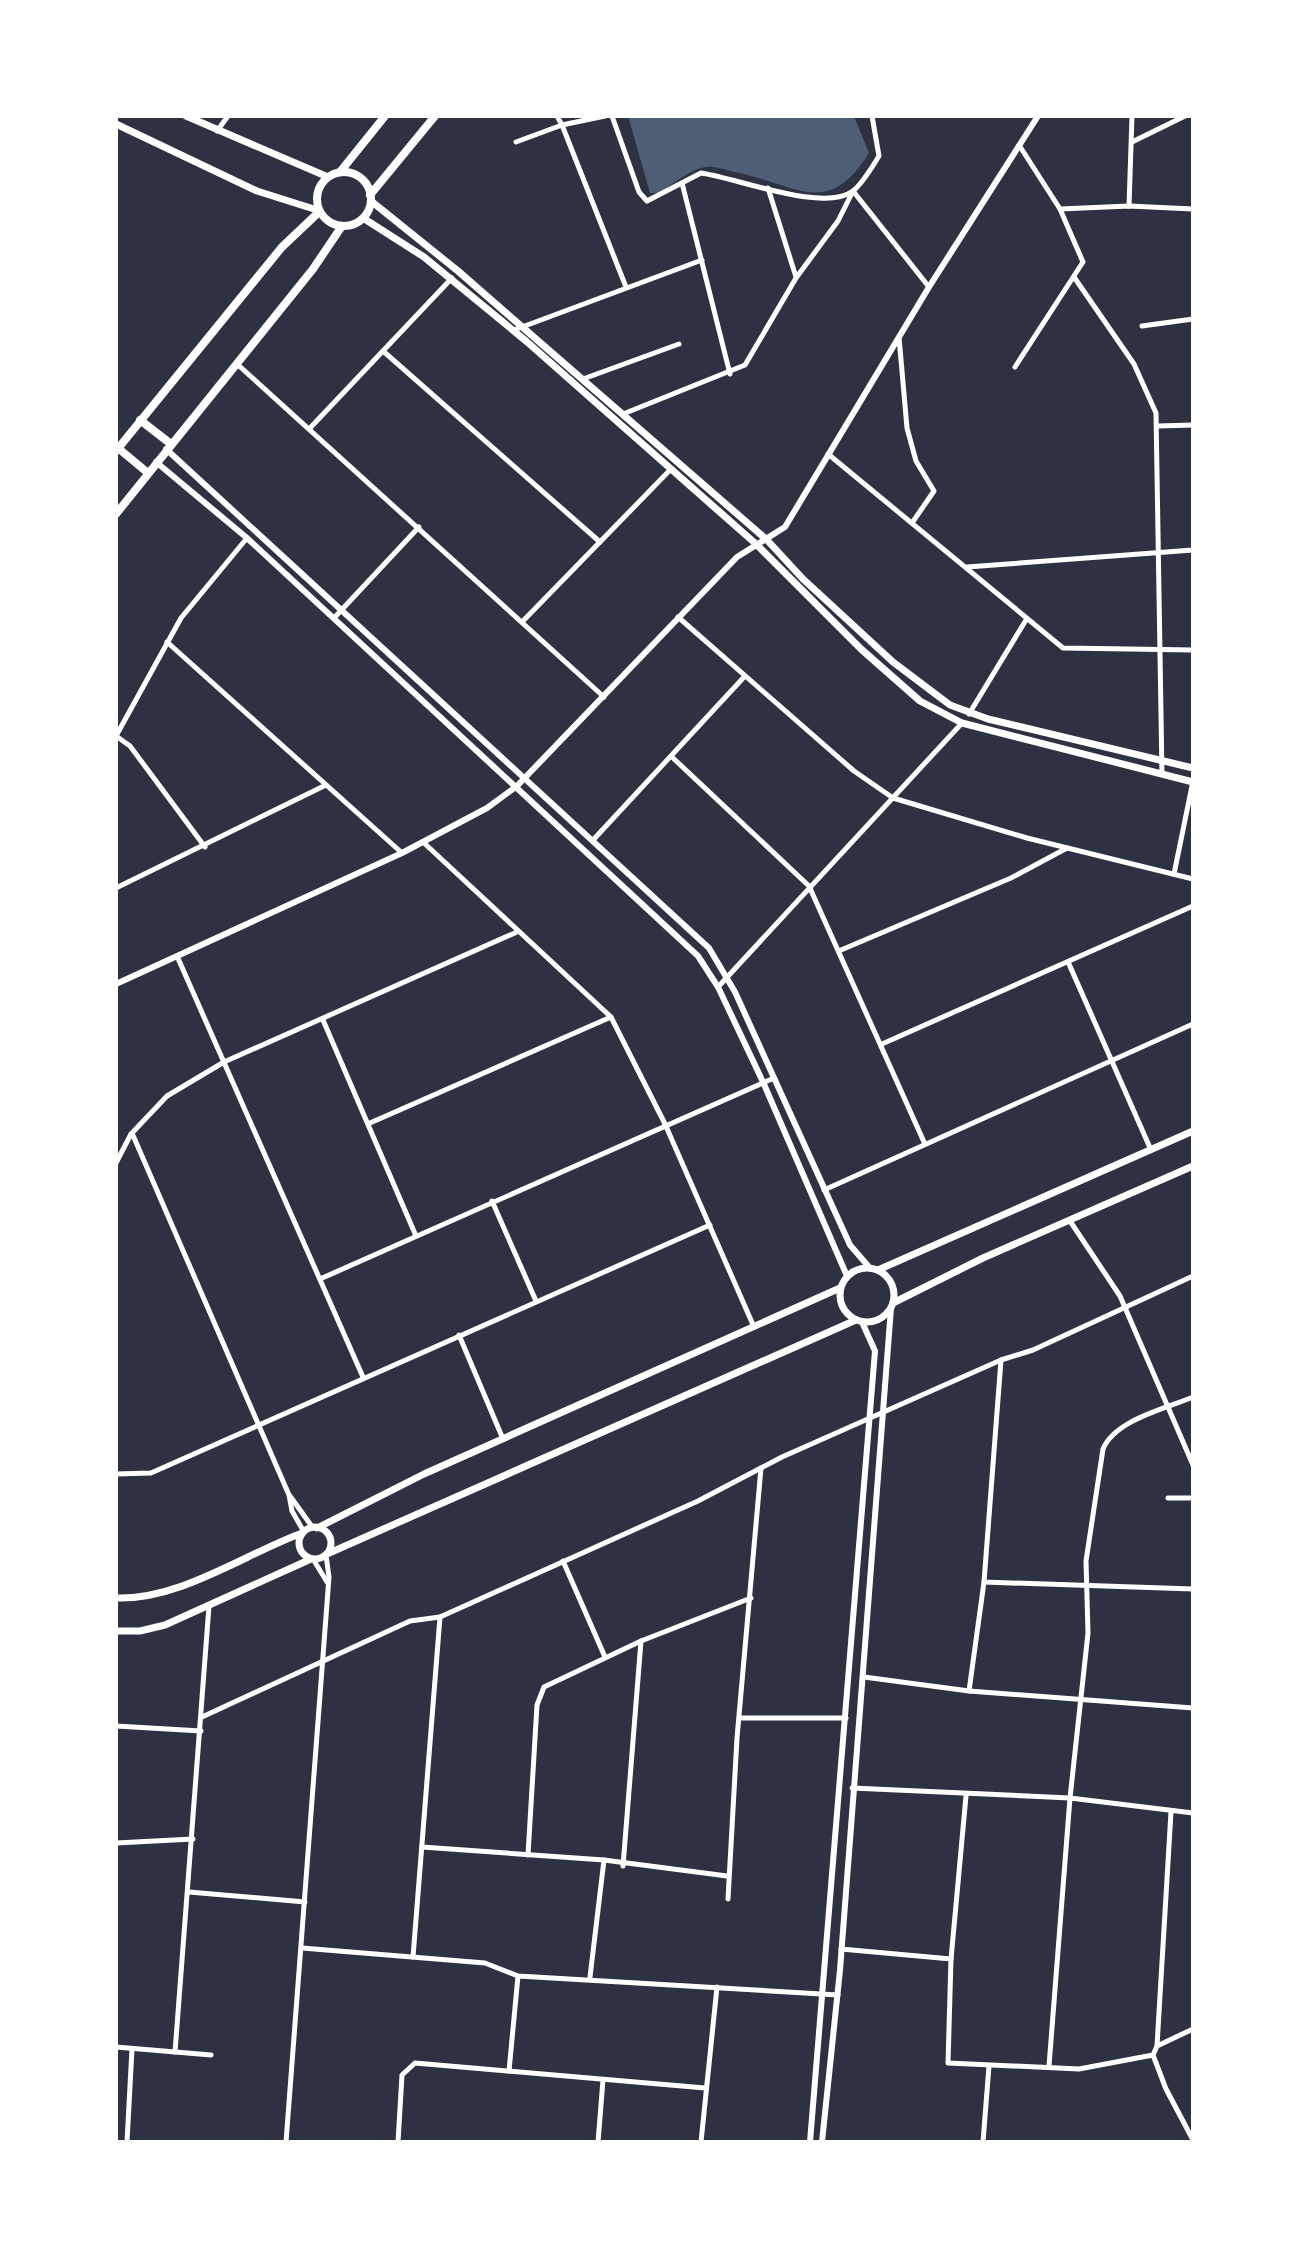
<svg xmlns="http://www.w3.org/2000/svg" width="1309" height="2258" font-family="Lato,sans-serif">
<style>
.water{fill:#4f5d75}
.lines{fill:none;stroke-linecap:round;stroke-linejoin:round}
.minor{stroke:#fff;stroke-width:5}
.tertiary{stroke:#fff;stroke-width:6}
.secondary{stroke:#fff;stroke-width:7}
.primary{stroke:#fff;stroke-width:8}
</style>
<rect width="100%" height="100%" fill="#2d3142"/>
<path class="water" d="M 628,116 L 854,116 L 869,153 C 826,222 794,182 730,171 C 723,169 713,166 706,167 C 692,168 671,186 658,193 L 650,193 Z"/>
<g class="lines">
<g class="minor">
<polyline points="557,116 562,125 605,116"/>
<path d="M 612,116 L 639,192 L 647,201 L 701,173 C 737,178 824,213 853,191 C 863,183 872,167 879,156 L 872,116"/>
<polyline points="217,131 228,116"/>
<polyline points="516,142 562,125 626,287"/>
<polyline points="1132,142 1185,116"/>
<polyline points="682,183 730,374"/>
<polyline points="768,188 796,277"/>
<polyline points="1129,206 1132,116"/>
<polyline points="1060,209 1129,206 1193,209"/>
<polyline points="1074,277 1134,364 1156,413 1162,774"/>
<polyline points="1142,326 1193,319"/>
<polyline points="514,330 702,260"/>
<polyline points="899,337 907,428 916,461 934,491 912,523"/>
<polyline points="383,351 600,542"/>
<polyline points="237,364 604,697"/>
<polyline points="1015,367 1083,262 1060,209 1019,145"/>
<polyline points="583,379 679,344"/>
<polyline points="623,414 745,365 796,278 838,221 853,191 929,287"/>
<polyline points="1157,426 1193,425"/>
<polyline points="310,428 452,278"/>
<polyline points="828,454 1063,648 1193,650"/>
<polyline points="967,567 1193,550"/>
<polyline points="678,617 854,771 893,798 1027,838 1193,879"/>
<polyline points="334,618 419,527"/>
<polyline points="522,622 671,469"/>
<polyline points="167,642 402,853"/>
<polyline points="969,714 1026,620"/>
<polyline points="116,736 181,618 247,538"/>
<polyline points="116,736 130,746 205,847"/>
<polyline points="673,758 809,886 924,1142"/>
<polyline points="594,839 745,676"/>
<polyline points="423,842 611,1017 665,1124 754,1327"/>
<polyline points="1174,874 1193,781"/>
<polyline points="116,888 326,785"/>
<polyline points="841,950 1011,878 1067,848"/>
<polyline points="177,956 363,1377"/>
<polyline points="1069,964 1151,1150"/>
<polyline points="718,987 962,723"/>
<polyline points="323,1020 416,1236"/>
<polyline points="882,1044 1193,906"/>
<polyline points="370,1123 611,1017"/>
<polyline points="116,1163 131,1134"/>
<polyline points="824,1190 1193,1024"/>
<polyline points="492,1201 536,1301"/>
<polyline points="1070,1221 1120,1296 1193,1465"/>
<polyline points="1193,1276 1033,1350 1001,1360 984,1582 1193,1589"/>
<polyline points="320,1279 774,1078"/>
<polyline points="459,1335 503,1439"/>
<polyline points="116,1474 151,1473 710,1225"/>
<polyline points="290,1496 313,1528"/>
<polyline points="1168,1498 1193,1498"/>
<polyline points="304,1532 292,1511 289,1495 132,1133 167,1096 224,1062 517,932"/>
<polyline points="313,1559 327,1582"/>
<polyline points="563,1561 605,1657"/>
<polyline points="864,1677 969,1691 1193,1708"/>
<polyline points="969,1691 984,1582"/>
<polyline points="202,1717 410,1621 440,1617 698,1501 782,1457 1001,1360"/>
<polyline points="740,1718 846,1718"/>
<polyline points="116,1726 201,1731"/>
<polyline points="852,1788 1070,1798 1193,1813"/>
<polyline points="966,1796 951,1959 948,2063 1079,2069 1153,2055 1157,2046 1193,2029"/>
<polyline points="116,1843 193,1839"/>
<polyline points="422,1847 604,1860 727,1876"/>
<polyline points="528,1855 537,1705 544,1687 641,1641 751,1598"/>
<polyline points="623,1866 641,1641"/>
<polyline points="189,1892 305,1902"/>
<polyline points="728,1899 737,1738 761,1468"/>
<polyline points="302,1948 485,1963 518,1976 838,1995"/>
<polyline points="841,1949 951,1959"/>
<polyline points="413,1957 440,1617"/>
<polyline points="590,1977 604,1860"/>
<polyline points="1157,2046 1171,1812"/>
<polyline points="116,2047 211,2055"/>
<polyline points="175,2052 209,1606"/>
<polyline points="1153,2055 1166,2089 1193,2140"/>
<path d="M 1049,2066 L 1070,1798 L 1088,1633 L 1086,1561 L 1103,1449 C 1115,1420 1165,1409 1193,1397"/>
<polyline points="509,2071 518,1976"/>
<polyline points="127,2142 132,2049"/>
<polyline points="286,2142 329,1577 326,1555"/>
<polyline points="398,2142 402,2075 415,2063 705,2088"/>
<polyline points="598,2142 603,2080"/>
<polyline points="701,2142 717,1987"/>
<polyline points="983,2142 989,2066"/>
</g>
<g class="tertiary">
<polyline points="166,449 709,948 735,992 850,1245 869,1267"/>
<polyline points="156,462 247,538 698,956 718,987 763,1082 847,1276"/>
<polyline points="116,984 402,853 487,808 517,786 737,557 785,527 929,287 1038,116"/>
<polyline points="810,2142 875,1351 862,1322"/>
<polyline points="822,2142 840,1970 891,1308"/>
</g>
<g class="secondary">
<polyline points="186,116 328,177"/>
<polyline points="116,124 257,191 317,210"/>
<polyline points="371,201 458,271 767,540 803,579 893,662 950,705 988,719 1193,768"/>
<polyline points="363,218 424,257 526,341 756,544 861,649 920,701 962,723 1193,782"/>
<circle cx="867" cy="1295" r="27"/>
<polyline points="878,1270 1193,1131"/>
<polyline points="893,1303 983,1258 1193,1166"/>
<circle cx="315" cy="1543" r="16"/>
<polyline points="317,1528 424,1474 840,1288"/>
<polyline points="327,1554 856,1320"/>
<path d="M 116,1598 C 180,1600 243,1555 302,1533"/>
<polyline points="116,1631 140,1631 165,1625 311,1559"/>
</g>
<g class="primary">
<polyline points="340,172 385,116"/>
<circle cx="344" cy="199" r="27"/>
<polyline points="370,195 435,116"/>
<polyline points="140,420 171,444"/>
<polyline points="118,448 148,473"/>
<polyline points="116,451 282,247 319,212"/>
<polyline points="116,514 313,269 342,226"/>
</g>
</g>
<rect width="1309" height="2258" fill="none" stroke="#ffffff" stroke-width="236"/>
</svg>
